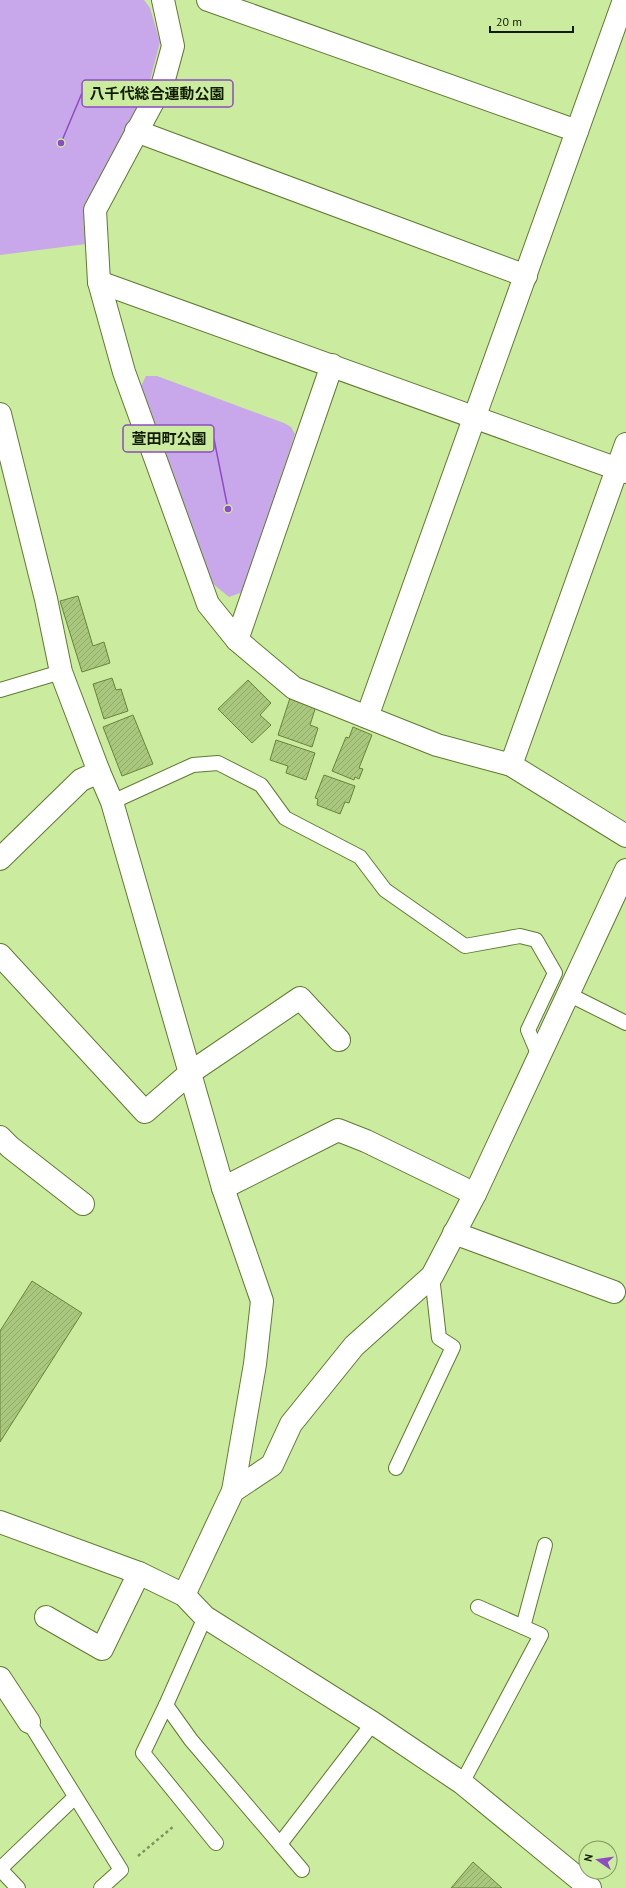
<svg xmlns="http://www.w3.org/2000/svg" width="626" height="1888" font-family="'PT Sans','Noto Sans JP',sans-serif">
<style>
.green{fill:#c8a8ea}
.building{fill:url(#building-hatch);stroke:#68843b}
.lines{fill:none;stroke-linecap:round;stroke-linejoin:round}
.lane-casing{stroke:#5f7b31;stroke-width:16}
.street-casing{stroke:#5f7b31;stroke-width:24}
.path{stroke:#7e955d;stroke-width:2.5;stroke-dasharray:3 3;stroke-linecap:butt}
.lane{stroke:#fff;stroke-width:14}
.street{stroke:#fff;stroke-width:22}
.leader{fill:none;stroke:#8d4cc2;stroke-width:1.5}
.callout-dot{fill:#8d4cc2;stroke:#cbeb9e;stroke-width:1.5}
.callout{fill:#cbeb9e;stroke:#8d4cc2;stroke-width:1.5}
.callout-label{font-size:15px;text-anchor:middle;font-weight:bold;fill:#101b00}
</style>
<defs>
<pattern id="building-hatch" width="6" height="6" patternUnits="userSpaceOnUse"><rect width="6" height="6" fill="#a9c87d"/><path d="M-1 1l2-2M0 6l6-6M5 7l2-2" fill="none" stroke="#90ab6a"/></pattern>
</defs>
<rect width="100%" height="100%" fill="#cbeb9e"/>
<g class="green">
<polygon points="0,0 144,0 150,8 160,42 148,88 133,114 86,244 0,255"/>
<polygon points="146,376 157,376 284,423 291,427 295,434 243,592 229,597 212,583 141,386"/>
</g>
<g class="building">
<polygon points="78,596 93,646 104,642 110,663 82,672 60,601"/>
<polygon points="112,678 116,690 121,689 128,711 104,719 93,684"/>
<polygon points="248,680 271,703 260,715 271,725 252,743 218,709"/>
<polygon points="290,698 316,706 310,725 318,728 312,747 278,735"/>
<polygon points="133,715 153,764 122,776 103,727"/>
<polygon points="353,727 372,735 359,768 363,769 359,779 355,777 354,780 332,771 346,737 349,738"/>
<polygon points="276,740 315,753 306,780 286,773 288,766 270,760"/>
<polygon points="324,775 355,786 349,803 345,802 340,814 317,805 318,799 315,798"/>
<polygon points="32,1281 82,1313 0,1442 0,1331"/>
<polygon points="473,1862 502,1888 451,1888"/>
</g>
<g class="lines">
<defs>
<g id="lane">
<polyline points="0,690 61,672"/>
<polyline points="112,802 193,765 218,763 261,785 285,818 360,857 385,890 465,946 520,936 536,940 555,973 528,1030 539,1056"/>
<polyline points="568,994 626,1023"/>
<polyline points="396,1468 453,1347 439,1338 432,1276"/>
<polyline points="205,1617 166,1705 191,1740 302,1870"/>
<polyline points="523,1627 545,1545"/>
<polyline points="166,1705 143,1753 216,1843"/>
<polyline points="29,1722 121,1870 101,1888"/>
<polyline points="462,1783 541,1635 478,1607"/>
<polyline points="280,1844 373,1723"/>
<polyline points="18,1888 0,1869 75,1797"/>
</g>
<g id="street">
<polyline points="163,0 173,46 163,83 95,210 99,282 124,372 208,604 237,640 294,688 437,745 511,765 626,836"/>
<polyline points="208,0 577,131"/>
<polyline points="136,131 526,276"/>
<polyline points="99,282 626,472"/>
<polyline points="0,414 46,599 61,672 99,772 112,802 223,1188 262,1301 255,1364 233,1491"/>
<polyline points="237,640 332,365"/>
<polyline points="367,717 624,0"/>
<polyline points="511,765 626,444"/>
<polyline points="0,859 81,780 99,772"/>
<polyline points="0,955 145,1112 191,1072 300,998 339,1040"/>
<polyline points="0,1137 10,1147 83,1204"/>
<polyline points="223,1188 338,1130 366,1141 475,1194"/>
<polyline points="454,1233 614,1292"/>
<polyline points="0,1522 139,1573 184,1595 205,1617 373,1723 462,1783 590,1888"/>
<polyline points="184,1595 233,1491 272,1465 291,1424 354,1346 432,1276 475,1194 626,870"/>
<polyline points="46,1617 102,1649 139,1573"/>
<polyline points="0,1678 29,1722"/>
</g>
</defs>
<use href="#lane" class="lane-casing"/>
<use href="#street" class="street-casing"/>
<polyline class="path" points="138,1856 174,1826"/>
<use href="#lane" class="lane"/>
<use href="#street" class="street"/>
</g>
<path class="leader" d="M61 143L82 93M228 509L214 439"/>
<g class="callout-dot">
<circle cx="61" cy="143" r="4"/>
<circle cx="228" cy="509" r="4"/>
</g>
<g class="callout">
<rect x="82" y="80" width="151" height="27" rx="4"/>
<rect x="123" y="425" width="91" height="27" rx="4"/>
</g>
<g class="callout-label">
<text x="157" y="99">八千代総合運動公園</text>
<text x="169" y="444">萱田町公園</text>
</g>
<g transform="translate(598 1860) rotate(283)"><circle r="19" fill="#cbeb9e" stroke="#80985f"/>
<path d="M0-3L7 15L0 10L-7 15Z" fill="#8d4cc2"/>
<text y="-6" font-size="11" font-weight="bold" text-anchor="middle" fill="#101b00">N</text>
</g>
<path d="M490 26v6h83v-6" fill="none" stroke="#101b00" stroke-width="2"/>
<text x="496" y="26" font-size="12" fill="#101b00" stroke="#cbeb9e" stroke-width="3" paint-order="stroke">20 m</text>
</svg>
